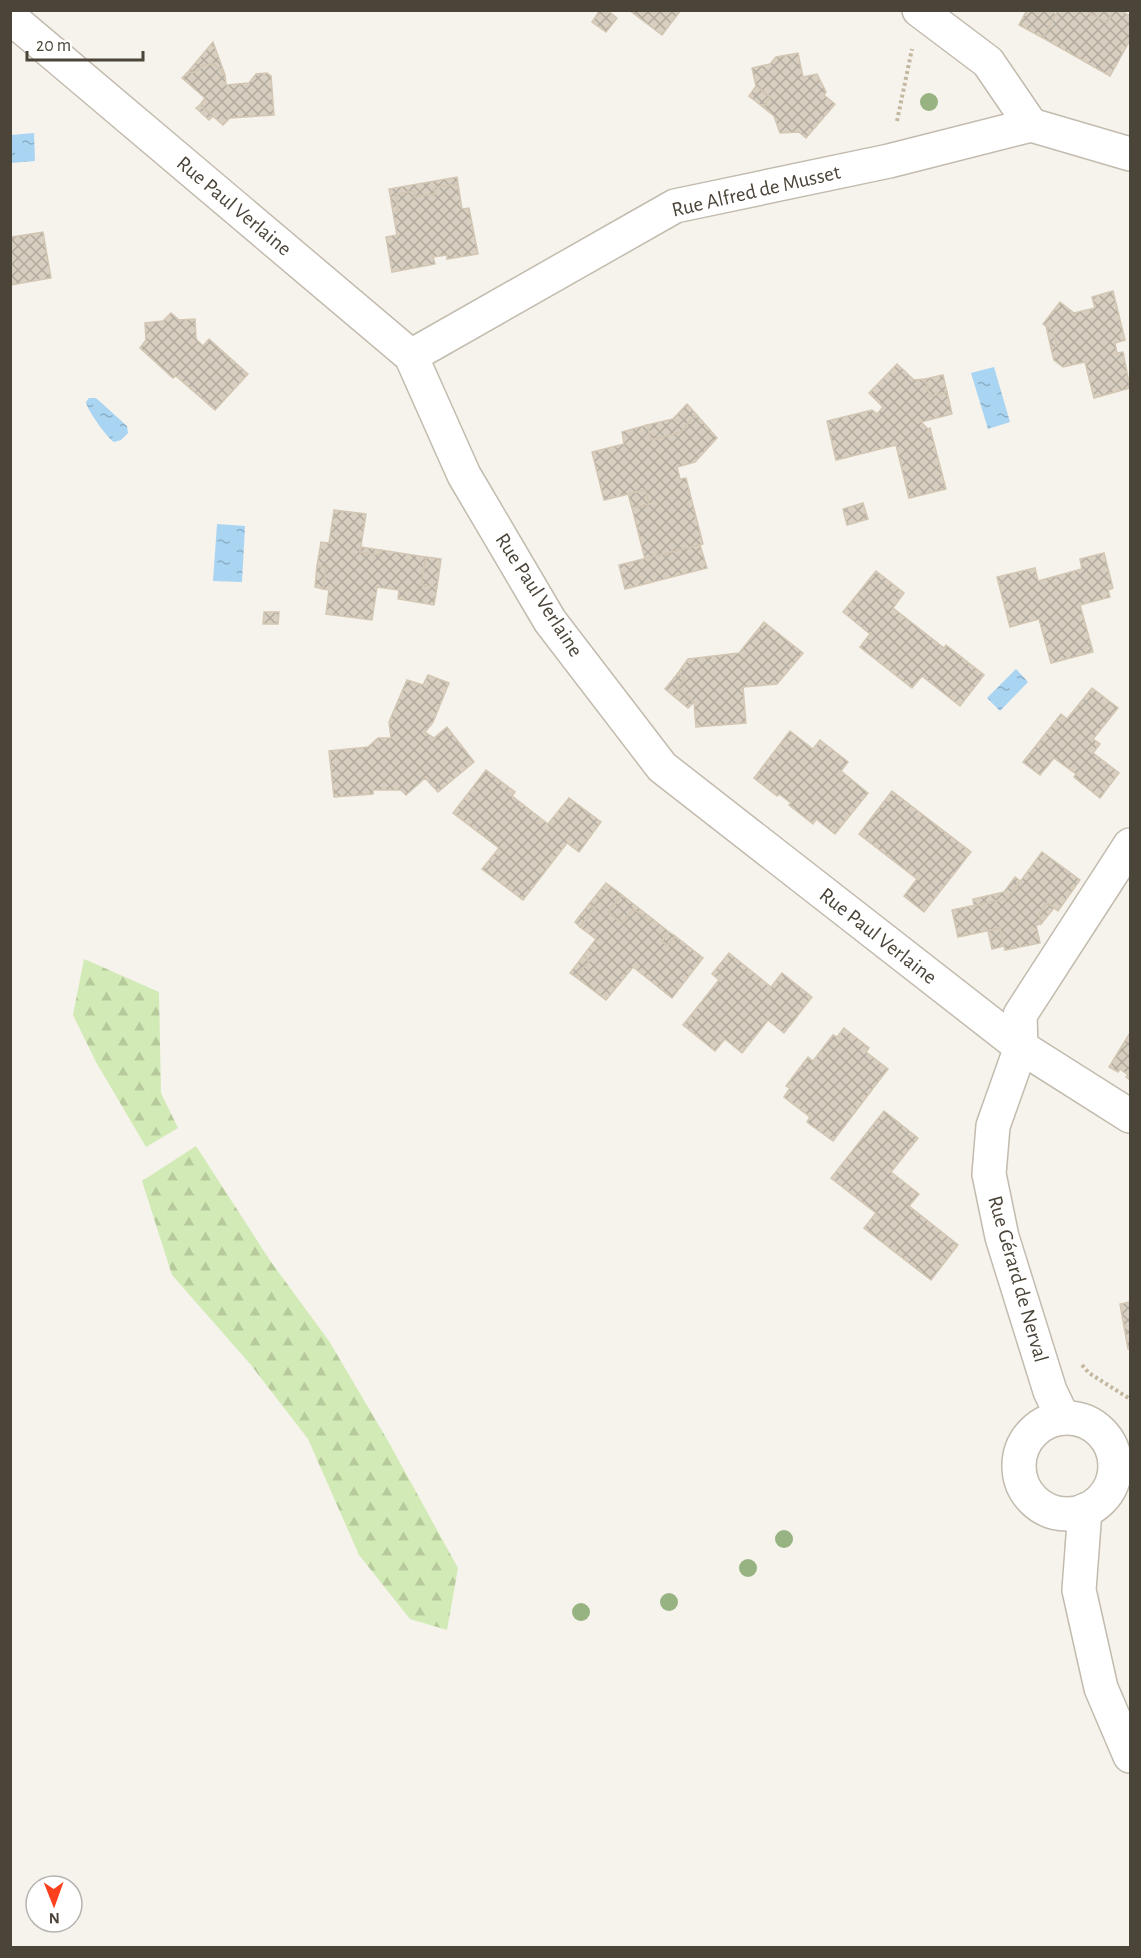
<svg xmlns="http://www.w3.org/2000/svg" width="1141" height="1958" font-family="'Alegreya Sans',sans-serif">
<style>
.forest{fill:url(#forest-firs)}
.water{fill:url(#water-ripples)}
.building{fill:url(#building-cross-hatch);stroke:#d3c7b4;stroke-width:1.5}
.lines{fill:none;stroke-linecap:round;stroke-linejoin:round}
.minor-casing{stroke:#c2bbae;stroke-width:36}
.path{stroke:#c4b79f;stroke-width:4;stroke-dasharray:3 3;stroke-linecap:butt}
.minor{stroke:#fff;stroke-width:33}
.tree{fill:#97b381}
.labels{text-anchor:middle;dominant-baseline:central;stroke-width:6;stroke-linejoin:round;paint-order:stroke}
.street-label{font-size:21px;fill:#4b4439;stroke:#fff}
</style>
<defs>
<pattern id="forest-firs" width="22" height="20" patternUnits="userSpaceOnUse" patternTransform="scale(1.5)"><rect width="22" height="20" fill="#d2eab5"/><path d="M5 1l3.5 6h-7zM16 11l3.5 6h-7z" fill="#b6ca9c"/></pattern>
<pattern id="water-ripples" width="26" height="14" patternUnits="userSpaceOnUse" patternTransform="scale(1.5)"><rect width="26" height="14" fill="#a9d4f2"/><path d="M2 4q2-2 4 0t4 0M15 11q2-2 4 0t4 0" fill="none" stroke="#8caec5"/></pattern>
<pattern id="building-cross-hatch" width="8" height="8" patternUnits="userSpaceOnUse" patternTransform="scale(1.5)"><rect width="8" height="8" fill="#d8cfc1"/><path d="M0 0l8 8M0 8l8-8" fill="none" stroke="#b1aa9e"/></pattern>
</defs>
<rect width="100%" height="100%" fill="#f6f3ec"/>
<g class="forest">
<polygon points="84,959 159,992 161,1093 178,1128 146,1147 96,1062 73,1015"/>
<polygon points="196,1146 271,1262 329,1341 388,1441 458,1568 447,1630 410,1619 359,1555 308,1439 251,1365 172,1275 142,1181"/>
</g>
<g class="water">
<polygon points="34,133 35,161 11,163 11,135"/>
<polygon points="994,367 1010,422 988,429 971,373"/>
<path d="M 89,398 L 96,398 L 127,426 L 128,433 L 121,440 L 114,442 C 107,438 87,410 86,402 Z"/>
<polygon points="217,524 245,526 242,582 213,581"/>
<polygon points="1016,669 1028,682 1000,711 987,698"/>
</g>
<g class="building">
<polygon points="600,10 607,10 617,18 606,32 592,22"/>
<polygon points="629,10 681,10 662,35"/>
<polygon points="1027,10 1049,10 1056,14 1043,38 1019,25"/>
<polygon points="1058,10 1085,10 1107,23 1114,10 1120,10 1130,16 1130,40 1110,76 1043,38"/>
<polygon points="1085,10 1114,10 1107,23"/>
<polygon points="213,42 225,75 214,64 204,65 196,72 187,73"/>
<polygon points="798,53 803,77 817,74 826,92 824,95 835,104 806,138 799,132 780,133 774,116 763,107 770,97 756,86 752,68 770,64 776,57"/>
<polygon points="214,64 225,75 226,85 249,83 256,74 267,73 271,76 274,115 230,118 223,125 200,105 205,98 182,78 187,73 196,72 204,65"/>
<polygon points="756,86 770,97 763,107 749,96"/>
<polygon points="200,105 213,116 209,120 196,108"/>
<polygon points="457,177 458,184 434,188 435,194 415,197 414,191 396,194 398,211 393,212 389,189"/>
<polygon points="458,184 462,209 469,208 478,254 447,259 447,255 433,257 435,264 392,272 386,237 397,235 393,212 398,211 396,194 414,191 415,197 435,194 434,188"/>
<polygon points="43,232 51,278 10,285 10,240 12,237"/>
<polygon points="1113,291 1125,340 1115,343 1117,353 1123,352 1130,388 1094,398 1085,362 1063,367 1054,360 1051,348 1057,346 1053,331 1043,324 1060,302 1074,313 1095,308 1092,297"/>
<polygon points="171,313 179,320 195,319 196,339 203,346 209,339 248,374 215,410 176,376 173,378 140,348 146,340 145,323 163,321"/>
<polygon points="1046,326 1053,331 1057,346 1051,348"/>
<polygon points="897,364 914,380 925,379 930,396 947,392 952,414 921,422 928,429 930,428 946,489 909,498 896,445 836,460 827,421 872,410 877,414 883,407 869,393"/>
<polygon points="943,375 947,392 930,396 925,379"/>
<polygon points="687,404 696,414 681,432 651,440 647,425 673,419"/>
<polygon points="696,414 717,438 695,462 677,467 680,479 686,478 703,544 645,559 632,508 649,504 645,490 604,500 592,452 624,444 622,432 647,425 651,440 681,432"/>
<polygon points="645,490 649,504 632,508 628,494"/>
<polygon points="863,503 868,519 847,525 843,509"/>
<polygon points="334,510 366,514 360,552 379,555 381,550 426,557 421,585 437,587 434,605 398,599 399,590 377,587 372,620 326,614 329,590 323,589 326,568 317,566 321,542 329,543"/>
<polygon points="700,545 707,568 625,589 619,565"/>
<polygon points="361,547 381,550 379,555 360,552"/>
<polygon points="1104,553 1113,588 1108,590 1110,597 1080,605 1093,652 1051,663 1039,619 1010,627 997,577 1035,568 1038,581 1082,569 1080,559"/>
<polygon points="426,557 441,559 437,587 421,585"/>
<polygon points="317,566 326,568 323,589 315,587"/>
<polygon points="876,571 904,593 893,608 944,648 946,645 984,675 960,706 922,676 912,688 860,647 870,634 843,612"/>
<polygon points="264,612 279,612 278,624 263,624"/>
<polygon points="764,622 803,653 777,684 743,687 746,723 696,727 694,702 677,688 685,679 678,673 688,659 739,653"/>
<polygon points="678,673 685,679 677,688 694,702 688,708 665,689"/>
<polygon points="428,675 449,683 433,722 425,732 434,738 447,727 474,762 438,792 425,778 406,795 401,790 373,790 373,794 334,797 329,751 368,747 378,738 391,738 389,722 407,680 423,685"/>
<polygon points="1092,688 1118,708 1093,739 1100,744 1093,753 1119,773 1100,798 1074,777 1076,774 1054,758 1040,775 1023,762 1061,714 1067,719"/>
<polygon points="790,731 813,749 820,740 848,762 841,771 868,793 835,834 816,819 813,824 789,805 791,803 779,794 777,796 754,778"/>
<polygon points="486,770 515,792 512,796 548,824 569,798 601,822 579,852 567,843 523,900 482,869 499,848 453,813"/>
<polygon points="892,791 971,852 924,912 904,896 917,879 859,834"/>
<polygon points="1042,852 1080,880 1058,911 1047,903 1039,914 1041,924 1036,925 1040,943 1005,950 1000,928 958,937 952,910 1008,898"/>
<polygon points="1015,877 1020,881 1008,898 974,906 973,899 1004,892"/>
<polygon points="606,883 622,895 608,912 622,923 633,909 652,922 654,920 669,932 662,941 668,945 675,936 703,958 672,998 633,967 606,1000 576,977 589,961 583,956 596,939 580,927 595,908 589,904"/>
<polygon points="622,895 654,920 652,922 633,909 622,923 608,912"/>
<polygon points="1047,903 1054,908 1041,924 1039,914"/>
<polygon points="589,904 595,908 580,927 575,922"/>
<polygon points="1000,928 1004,946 992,949 988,931"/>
<polygon points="669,932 675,936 668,945 662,941"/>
<polygon points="729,953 771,987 782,973 812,997 784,1033 768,1020 742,1053 725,1039 715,1051 683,1025 719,980 712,974"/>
<polygon points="583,956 589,961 576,977 570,973"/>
<polygon points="844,1028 869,1048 866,1052 888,1069 833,1141 807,1122 810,1117 784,1097 790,1088 786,1086 808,1057 813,1061 833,1035 837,1037"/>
<polygon points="1130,1033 1130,1080 1126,1077 1128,1075 1120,1069 1118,1072 1109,1067"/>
<polygon points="884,1111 918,1138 891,1172 919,1194 909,1206 958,1245 931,1280 864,1228 876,1213 831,1178"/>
<polygon points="1130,1302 1130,1349 1128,1349 1120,1304"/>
</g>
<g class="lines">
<defs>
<g id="minor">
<polyline points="919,10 988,62 1031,125"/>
<polyline points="10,17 411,356 464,475 550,621 662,767 1021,1047 1130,1116"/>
<polyline points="411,356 675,206 889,161 1031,125 1130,154"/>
<polyline points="1063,1418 1050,1391 1002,1237 989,1174 993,1126 1021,1047 1020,1015 1130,845"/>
<circle cx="1067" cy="1466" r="48"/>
<polyline points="1085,1510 1079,1590 1101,1688 1130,1756"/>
</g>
</defs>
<use href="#minor" class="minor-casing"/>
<g class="path">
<polyline points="897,121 912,49"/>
<polyline points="1082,1365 1089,1373 1130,1399"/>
</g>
<use href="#minor" class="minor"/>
</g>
<g class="tree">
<circle cx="929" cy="102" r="9"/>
<circle cx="784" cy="1539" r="9"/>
<circle cx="748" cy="1568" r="9"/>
<circle cx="669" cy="1602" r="9"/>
<circle cx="581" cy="1612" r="9"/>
</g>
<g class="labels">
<g class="street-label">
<text transform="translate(756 191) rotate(-13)">Rue Alfred de Musset</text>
<text transform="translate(234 206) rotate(40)">Rue Paul Verlaine</text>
<text transform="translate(539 595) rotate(57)">Rue Paul Verlaine</text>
<text transform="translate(878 936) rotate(38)">Rue Paul Verlaine</text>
<text transform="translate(1018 1279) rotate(74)">Rue Gérard de Nerval</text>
</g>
</g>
<rect width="1141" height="1958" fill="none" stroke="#4b4439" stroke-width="24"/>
<g transform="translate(54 1904) rotate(179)"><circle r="28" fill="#ffffff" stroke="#b7b4b0" stroke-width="1.5"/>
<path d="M0-4.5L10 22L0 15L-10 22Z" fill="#fc3f1d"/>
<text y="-9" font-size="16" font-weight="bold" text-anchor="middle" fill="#4b4439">N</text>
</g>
<path d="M27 51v9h116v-9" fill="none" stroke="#4b4439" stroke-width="3"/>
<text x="36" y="51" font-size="18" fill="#4b4439" stroke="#ffffff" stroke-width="4.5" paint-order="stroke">20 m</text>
</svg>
